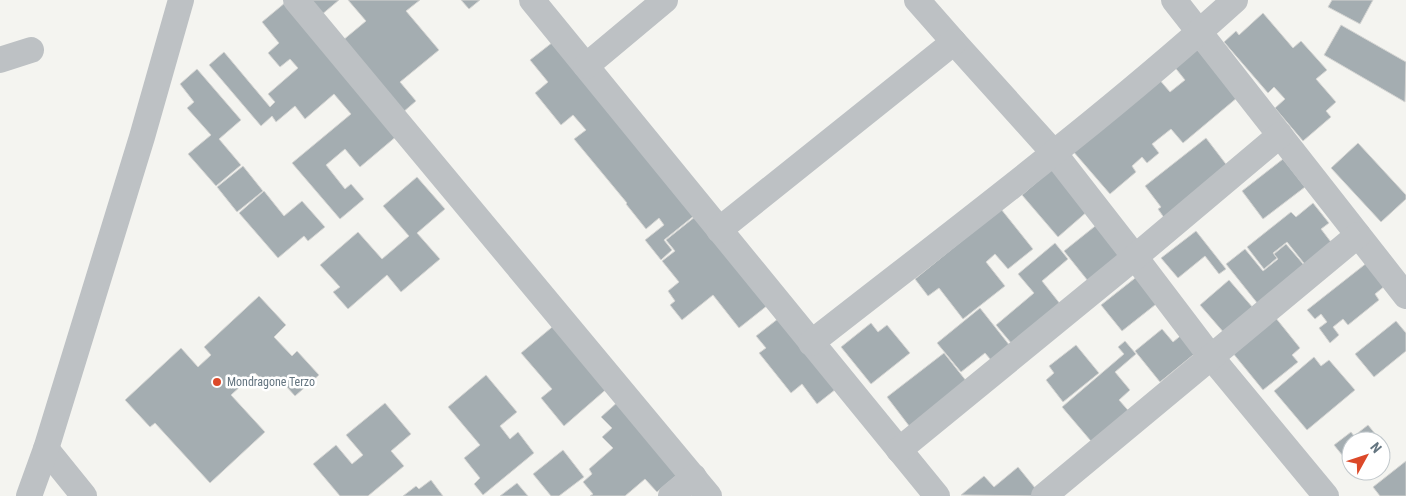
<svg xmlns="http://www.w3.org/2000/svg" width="1406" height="496" font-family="'Roboto Condensed',sans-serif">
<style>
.building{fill:#a4adb1;stroke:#d5d5d3}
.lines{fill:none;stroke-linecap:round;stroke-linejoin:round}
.minor{stroke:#bdc1c4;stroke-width:26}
.poi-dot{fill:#dc4929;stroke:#fff;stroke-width:2}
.labels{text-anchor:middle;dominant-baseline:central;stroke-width:5;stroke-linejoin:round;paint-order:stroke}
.poi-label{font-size:12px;fill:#647580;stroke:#fff;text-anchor:start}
</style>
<rect width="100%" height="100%" fill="#f4f4f0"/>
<g class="building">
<polygon points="306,0 339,0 320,16"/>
<polygon points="348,0 420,0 406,11 439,50 400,82 416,101 402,113 342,41 366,21"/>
<polygon points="461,0 480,0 469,9"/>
<polygon points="1332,0 1373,0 1360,24 1328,7"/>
<polygon points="286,2 398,135 360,167 345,149 326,165 345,189 351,184 364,199 340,219 292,163 351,114 334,94 305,119 295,106 276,122 272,116 261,126 209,65 224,52 270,107 275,102 268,94 298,68 290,59 280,67 268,53 279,43 262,22"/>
<polygon points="1263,13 1293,48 1301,41 1327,70 1316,79 1336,102 1326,111 1331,117 1303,141 1275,108 1285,99 1274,87 1268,93 1224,42 1236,31 1239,35"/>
<polygon points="1341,25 1406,62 1405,102 1324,55"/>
<polygon points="553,42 695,215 664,240 672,250 661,260 645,240 664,225 659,218 646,229 626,204 627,203 574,139 586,130 573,115 561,125 535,93 548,82 530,60"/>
<polygon points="1195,47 1238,97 1183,143 1171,129 1152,144 1159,153 1147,163 1142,157 1132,166 1136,172 1110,194 1072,150 1158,78 1170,92 1185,80 1173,65"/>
<polygon points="197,69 241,120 219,139 241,165 216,186 188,154 211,135 187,108 194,102 180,84"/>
<polygon points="1206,138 1232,172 1167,222 1158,209 1161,207 1145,186"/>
<polygon points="1358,143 1406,195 1406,199 1381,222 1331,168"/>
<polygon points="1283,159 1305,187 1263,219 1242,191"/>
<polygon points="243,166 263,191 237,212 217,187"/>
<polygon points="1053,168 1089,210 1058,237 1022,195"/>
<polygon points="417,177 445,209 417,233 440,259 401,292 387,275 348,309 333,292 340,287 320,265 358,232 382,259 409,236 383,206"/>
<polygon points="264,191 284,216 302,201 325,227 308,241 304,236 278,258 239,213"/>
<polygon points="1313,203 1329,223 1321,229 1334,246 1307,267 1287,242 1273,253 1277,258 1264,269 1247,247 1291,212 1296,217"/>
<polygon points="1001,209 1033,249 1008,269 995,254 986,262 1005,286 963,319 939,288 928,296 915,279"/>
<polygon points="696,216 768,305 739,328 713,295 682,320 670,305 675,301 668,291 679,282 662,261 675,251 666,240"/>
<polygon points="1099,223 1127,258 1092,286 1064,251"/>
<polygon points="1196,231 1226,269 1219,274 1205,256 1178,278 1161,258"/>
<polygon points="1055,243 1068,259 1042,281 1065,310 1017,350 996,325 1034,293 1018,274"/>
<polygon points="1286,244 1304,265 1258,304 1226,264 1245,249 1263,271 1278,259 1274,254"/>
<polygon points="1368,262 1386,285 1375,294 1379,300 1348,325 1343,319 1333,327 1339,335 1330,343 1319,328 1327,322 1321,314 1315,319 1307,310"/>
<polygon points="1139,275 1160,301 1122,331 1101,305"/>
<polygon points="1229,280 1254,309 1225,334 1200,305"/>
<polygon points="259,296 286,325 274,337 292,356 297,351 319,375 295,396 277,376 267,385 255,373 231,395 265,432 210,483 155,423 150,427 125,400 181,348 198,367 211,355 204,347"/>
<polygon points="980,308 1014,351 996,366 985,353 961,372 937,343"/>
<polygon points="1275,317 1300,348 1292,355 1298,362 1263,390 1232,352"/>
<polygon points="779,318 836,389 817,404 802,384 791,393 759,353 766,348 756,336"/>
<polygon points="1396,321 1406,333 1406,351 1374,377 1355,354"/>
<polygon points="557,323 610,386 564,426 541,398 552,389 521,353"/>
<polygon points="871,323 878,332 887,325 910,353 871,384 841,347"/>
<polygon points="1162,329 1173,342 1184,333 1198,351 1160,382 1135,351"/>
<polygon points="1125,341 1136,354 1115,372 1130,390 1119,400 1133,416 1096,447 1062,407 1124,354 1118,347"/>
<polygon points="1076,345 1099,373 1063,402 1046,380 1054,373 1049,366"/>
<polygon points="944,353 971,387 913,431 887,397"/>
<polygon points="1314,357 1321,366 1329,360 1355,390 1307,430 1274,391"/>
<polygon points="486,375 517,412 500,426 510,439 518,432 534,453 483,495 474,484 480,478 464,458 480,445 448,407"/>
<polygon points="621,399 683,470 657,492 645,479 625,496 590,496 593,494 583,482 592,474 589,469 613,448 602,437 612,428 601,417"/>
<polygon points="385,403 411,434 391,451 404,466 368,496 340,496 313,464 336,445 352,464 363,455 346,435"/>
<polygon points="1368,425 1381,441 1351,441 1351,466 1334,445 1351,432 1354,436"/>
<polygon points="1381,441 1390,453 1381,460"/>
<polygon points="563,450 584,477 559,496 551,496 533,474"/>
<polygon points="1406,461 1406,496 1380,496 1373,487"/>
<polygon points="1018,467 1040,494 1038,496 961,495 984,476 994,487"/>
<polygon points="431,480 443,496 403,496 416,486 419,489"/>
<polygon points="517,483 528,496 500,496"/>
</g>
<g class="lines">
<g class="minor">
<polyline points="296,0 709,496"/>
<polyline points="532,0 937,496"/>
<polyline points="917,0 954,42 1054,153 1135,257 1211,357 1326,496"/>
<polyline points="1174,0 1406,296"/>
<polyline points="0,60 31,50"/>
<polyline points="586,66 665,0"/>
<polyline points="719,230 954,42"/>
<path d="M 811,343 C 954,231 1100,122 1235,0"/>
<polyline points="46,449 84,496"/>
<polyline points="899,450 1135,257 1280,135"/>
<polyline points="29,496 46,449 142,137 181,0"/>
<polyline points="671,496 694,477"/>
<polyline points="1044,496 1358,235"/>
</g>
</g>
<circle class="poi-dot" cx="217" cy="382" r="5"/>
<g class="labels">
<g class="poi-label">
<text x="227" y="382">Mondragone Terzo</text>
</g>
</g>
<g transform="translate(1366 456) rotate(50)"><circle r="24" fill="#ffffff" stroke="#c1c8cc"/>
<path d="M0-4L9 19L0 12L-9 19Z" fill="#dc4929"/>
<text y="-8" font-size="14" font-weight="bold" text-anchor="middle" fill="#647580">N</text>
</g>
</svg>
